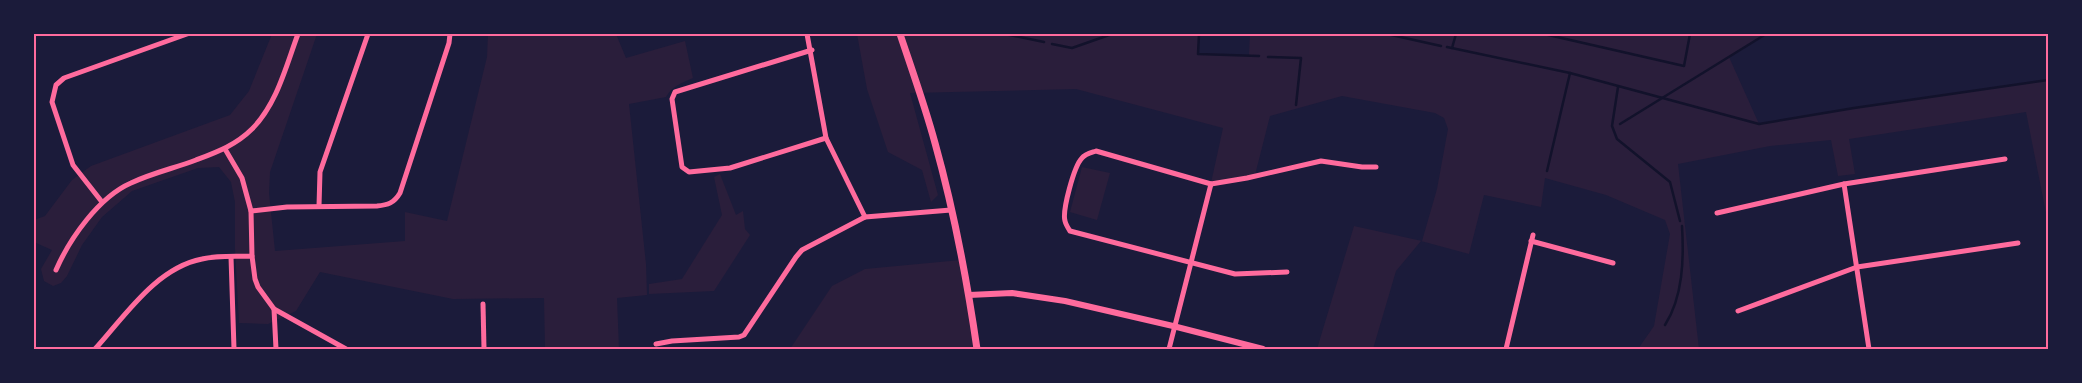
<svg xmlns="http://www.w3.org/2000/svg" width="2082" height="383" font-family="'Exo 2',sans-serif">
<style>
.green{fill:#2a1e3b}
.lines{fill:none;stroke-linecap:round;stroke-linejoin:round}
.stream{stroke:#12122b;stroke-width:2.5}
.minor{stroke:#ff6b9d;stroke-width:5}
.tertiary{stroke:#ff6b9d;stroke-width:6}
.secondary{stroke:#ff6b9d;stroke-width:7}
.neatline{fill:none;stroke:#ff6b9d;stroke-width:2}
</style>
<rect width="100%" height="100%" fill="#1b1b3a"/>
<g class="green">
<path d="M 272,34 L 317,34 L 270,172 L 269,193 L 275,251 L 405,241 L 405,212 L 447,221 L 487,57 L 488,34 L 616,34 L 626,58 L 685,41 L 693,78 C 682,83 672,86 666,97 L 629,104 L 646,264 L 647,295 L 617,298 L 619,349 L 545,349 L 544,298 L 453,299 L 320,272 L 296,311 L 268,324 L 239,323 L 235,249 L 235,202 L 231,182 L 219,167 L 198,168 L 132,191 L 102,217 L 82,245 L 67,276 L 61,283 L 53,286 L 44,281 L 41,269 L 52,250 L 34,242 L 34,220 L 45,216 L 72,180 L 91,166 L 230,115 L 249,91 Z"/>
<polygon points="857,34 1199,34 1199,53 1249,55 1250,34 1766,34 1729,57 1759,124 1854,108 2048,80 2048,223 2026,112 1849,139 1855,174 1838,176 1831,140 1770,146 1678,164 1699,349 1638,349 1654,326 1670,234 1665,220 1606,195 1545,178 1541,207 1484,195 1469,254 1421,241 1396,271 1373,349 1317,349 1354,226 1422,241 1437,189 1448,129 1444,118 1435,113 1342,96 1270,116 1255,175 1211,183 1223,128 1076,89 910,93 938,195 931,202 922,170 888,152 867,89"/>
<polygon points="1082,167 1110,173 1097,220 1070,212"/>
<polygon points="720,174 736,215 743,211 745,229 750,235 714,291 649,294 649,284 682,279 722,215 714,177"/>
<polygon points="961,260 978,349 790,349 832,286 865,269"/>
</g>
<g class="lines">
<g class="stream">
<polyline points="1005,34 1044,42"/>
<polyline points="1199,34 1198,54 1259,56"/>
<polyline points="1387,34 1441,46"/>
<polyline points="1544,34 1684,66 1690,34"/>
<polyline points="2048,34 2048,36"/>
<polyline points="1052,44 1072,48 1112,34"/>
<polyline points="1447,47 1570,73 1759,124 1854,108 2048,80"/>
<polyline points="1452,48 1456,34"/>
<polyline points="1268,57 1301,58 1296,105"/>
<polyline points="1618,87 1612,126 1617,139 1670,182 1680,221"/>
<polyline points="1620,124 1766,34"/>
<polyline points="1547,171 1570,73"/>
<path d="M 1665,325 C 1683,297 1684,259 1682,226"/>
</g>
<g class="minor">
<polyline points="807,34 826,138 865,217 951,210"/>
<polyline points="812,50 675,92 672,99 682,167 689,172 730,168 826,138"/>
<polyline points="225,149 242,178 251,211 252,256 255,279 258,287 274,309 346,349"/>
<polyline points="1844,184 1869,349"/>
<polyline points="102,202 73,165 52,102 56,85 64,78 187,34"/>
<polyline points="319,206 320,172 368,34"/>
<path d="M 251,211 L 287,207 L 377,206 C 388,205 394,203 400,193 L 449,43 L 450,34"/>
<polyline points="1717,213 1844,184 2005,159"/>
<polyline points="1531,241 1613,263"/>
<polyline points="231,257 234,349"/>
<path d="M 56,270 C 70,238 99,197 131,183 C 152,173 175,168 196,160 C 217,152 236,145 252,129 C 277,104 286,66 298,34"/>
<path d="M 1287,272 L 1235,274 L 1070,231 C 1068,228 1066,225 1065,221 C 1062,211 1074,166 1082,158 C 1085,154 1090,153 1096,151 L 1211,184 L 1247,178 L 1321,161 L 1362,167 L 1376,167"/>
<polyline points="483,304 484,349"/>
<polyline points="274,309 276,349"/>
<polyline points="1738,311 1857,267 2018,243"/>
<polyline points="656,344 672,341 739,337 744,335 796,257 802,250 865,217"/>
<path d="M 95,349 C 125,316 156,268 202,259 C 218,255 236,257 252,256"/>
<polyline points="1169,349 1211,184"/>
<polyline points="1506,349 1533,235"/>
</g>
<polyline class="tertiary" points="969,295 1012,293 1065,301 1173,326 1263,349"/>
<path class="secondary" d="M 900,34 C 912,70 925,106 935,143 C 954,211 967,280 977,349"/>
</g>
<rect width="2082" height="383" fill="none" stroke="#1b1b3a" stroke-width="70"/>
<rect x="35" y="35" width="2012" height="313" class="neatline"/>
</svg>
